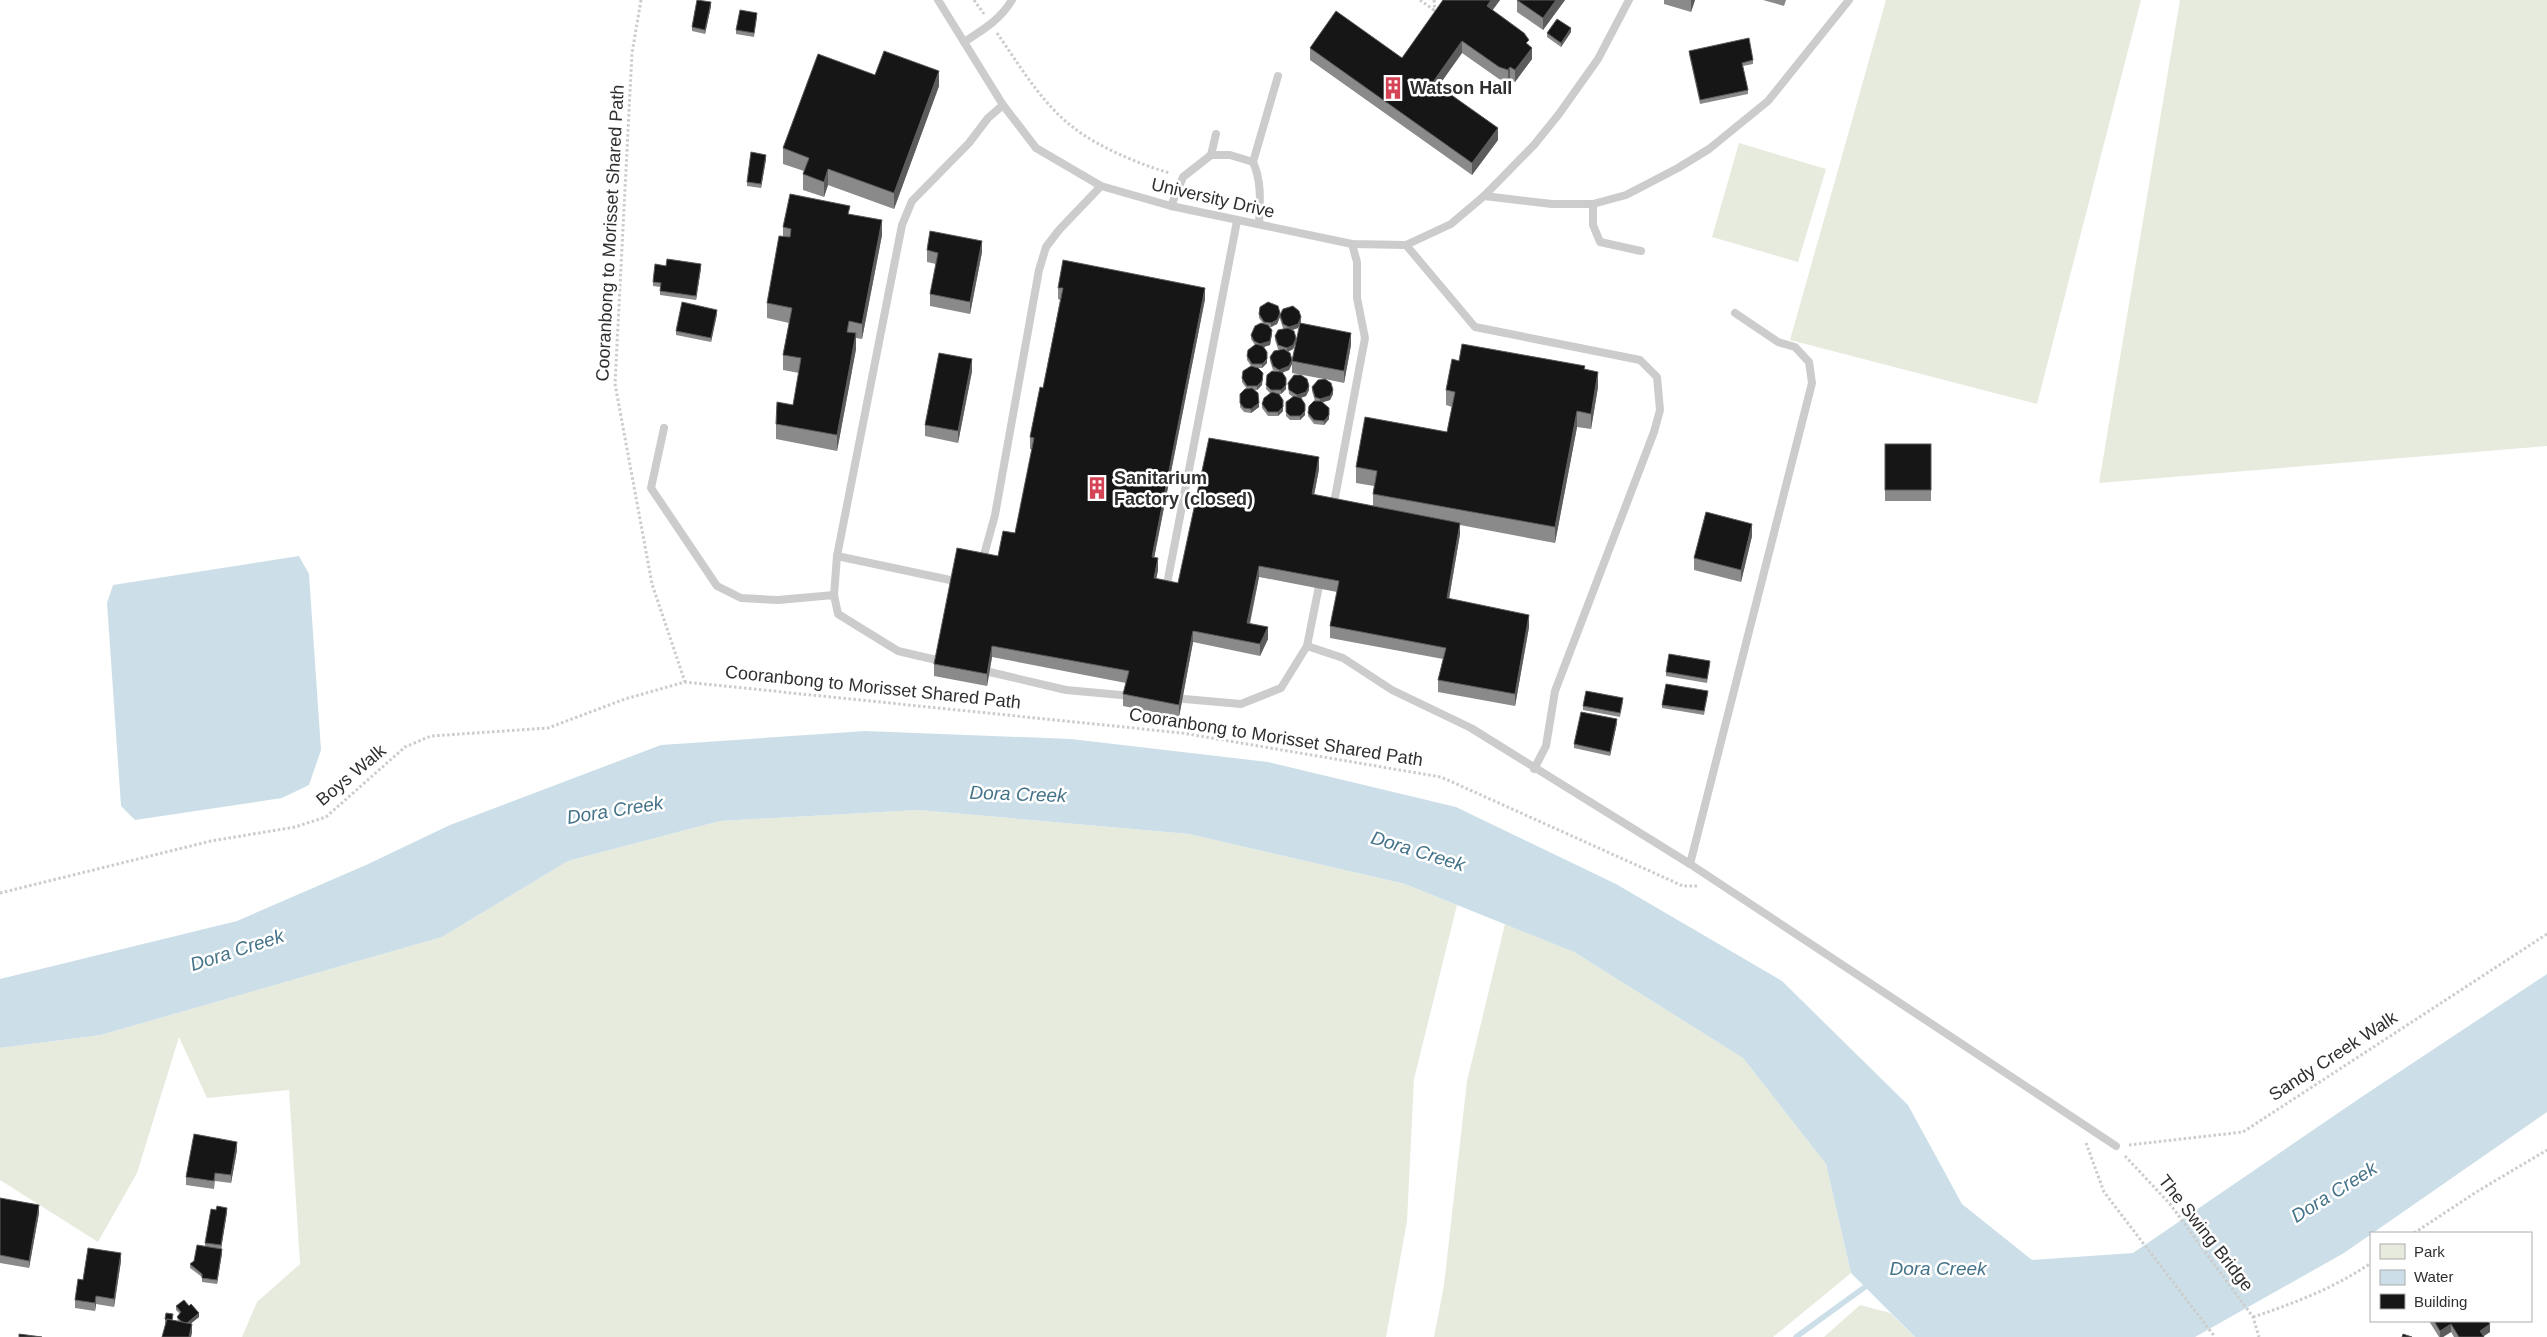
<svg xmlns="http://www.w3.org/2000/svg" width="2547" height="1337" font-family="Arial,sans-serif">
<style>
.green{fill:#e6ebde}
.water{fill:#ccdfe8}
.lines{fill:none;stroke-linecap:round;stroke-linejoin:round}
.stream{stroke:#ccdfe8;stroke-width:5.5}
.path{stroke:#ccc;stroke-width:3;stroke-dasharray:2.5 2.5;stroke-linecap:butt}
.lane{stroke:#ccc;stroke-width:8}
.wall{fill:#8a8a8a;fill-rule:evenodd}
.shaded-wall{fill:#5c5c5c}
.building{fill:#161616;stroke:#5c5c5c}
.labels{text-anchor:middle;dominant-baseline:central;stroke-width:5;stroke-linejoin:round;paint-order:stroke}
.poi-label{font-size:18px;font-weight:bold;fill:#2f2f2f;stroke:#fff;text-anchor:start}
.street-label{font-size:18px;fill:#2f2f2f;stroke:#fff}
.water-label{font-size:19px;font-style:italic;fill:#457389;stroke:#fff}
</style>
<rect width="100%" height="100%" fill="#fff"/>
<g class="green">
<polygon points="1886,0 2141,0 2037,404 1790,340"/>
<polygon points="2180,0 2547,0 2547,446 2099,483"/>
<polygon points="1739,143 1826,169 1798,262 1712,237"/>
<polygon points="918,810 1189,834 1405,884 1457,905 1414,1079 1407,1221 1386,1337 242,1337 257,1302 300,1264 289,1090 207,1098 179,1037 137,1173 98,1242 0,1180 0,1048 101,1035 442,937 568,861 720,821"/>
<polygon points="1505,924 1574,952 1743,1058 1826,1164 1851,1273 1773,1337 1434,1337 1444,1285 1467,1081"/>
<polygon points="1860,1305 1890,1313 1915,1337 1824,1337"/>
</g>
<g class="water">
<polygon points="299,556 309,574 321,750 309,785 282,798 135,820 121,806 107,603 113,585"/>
<polygon points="865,731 1071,739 1268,762 1456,807 1616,884 1782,981 1908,1105 1962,1204 2032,1260 2133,1253 2363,1096 2547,974 2547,1112 2344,1253 2195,1337 1915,1337 1851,1273 1826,1164 1743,1058 1574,952 1405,884 1189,834 918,810 720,821 568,861 442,937 101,1035 0,1048 0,979 237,921 366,865 450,825 661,745"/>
</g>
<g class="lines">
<polyline class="stream" points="1796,1337 1869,1284"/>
<g class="path">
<polyline points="641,0 632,53 615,384 652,584 685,682"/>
<polyline points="974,0 984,14"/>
<polyline points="1420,0 1438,13"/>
<polyline points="1434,0 1435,11"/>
<path d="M 997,33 C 1020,66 1042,104 1074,128 C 1098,147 1141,165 1170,173"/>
<polyline points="0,893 211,841 295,827 326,817 405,747 431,736 548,728 625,699 685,682 1182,733 1441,777 1683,886 1699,886"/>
<polyline points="2086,1143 2104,1192 2215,1337"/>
<polyline points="2129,1145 2243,1132 2547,934"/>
<polyline points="2125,1156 2170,1204 2253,1317 2259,1337"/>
<polyline points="2414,1233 2478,1191 2547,1150"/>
<path d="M 2253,1317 C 2295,1303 2334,1288 2371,1263"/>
</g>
<g class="lane">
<polyline points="938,0 1003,105 1036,148 1101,186 1171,206 1352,244 1406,245 1451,224 1484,196 1534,145 1559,114 1598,59 1629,0"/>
<path d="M 964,42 C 983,30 1000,20 1012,0"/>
<polyline points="1211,155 1216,134"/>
<polyline points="1253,162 1278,76"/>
<polyline points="1484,196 1552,204 1593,204 1593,225 1600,242 1641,251"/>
<polyline points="1593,204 1626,195 1678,168 1709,149 1768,101 1849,0"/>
<path d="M 1171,206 L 1183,177 L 1211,155 L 1230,155 L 1253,162 C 1262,182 1260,203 1259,224"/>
<polyline points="1406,245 1475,327 1640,360 1657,377 1660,410 1654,432 1555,691 1546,746 1534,769"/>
<polyline points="664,428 651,488 717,586 741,598 778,600 834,595 838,614 898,651 945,662"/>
<polyline points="1333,508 1365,338 1357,298 1357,262 1352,244"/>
<polyline points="984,555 995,515 1039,270 1046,247 1059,230 1101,186"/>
<polyline points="837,556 950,580"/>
<polyline points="1166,589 1237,221"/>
<polyline points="834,595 837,556 902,225 912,201 969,143 988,118 1003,105"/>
<polyline points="1307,646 1320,581"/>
<polyline points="981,670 1066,690 1132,696"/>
<polyline points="1173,698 1241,704 1281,688 1307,646 1343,658 1392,690 1471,728 1690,864 2116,1146"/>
<polyline points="1690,864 1812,383 1809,362 1795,347 1778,342 1735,313"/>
</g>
</g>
<g class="wall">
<polygon points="1443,0 1500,0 1492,10 1529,45 1532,59 1515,82 1510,79 1508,82 1499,79 1462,53 1438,86 1498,140 1472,175 1310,60 1310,48 1402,58"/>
<polygon points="1517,0 1565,0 1543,30 1517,12"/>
<polygon points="1664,0 1695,0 1691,12 1664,4"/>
<polygon points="1763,0 1786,0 1784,6"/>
<polygon points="711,6 705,34 692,31 692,27"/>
<polygon points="757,17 754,37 736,34 736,30"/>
<polygon points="1571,32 1561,47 1547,37 1547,33"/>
<polygon points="1689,51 1753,60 1753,64 1743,66 1748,90 1748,94 1700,104 1689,54"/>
<polygon points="875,75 939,86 894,209 828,185 824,197 803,190 803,174 804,171 783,164 783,148"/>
<polygon points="766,159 761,188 747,186 747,182"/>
<polygon points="850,214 882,235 862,339 856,338 856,349 837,451 776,439 776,424 793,405 799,373 783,370 783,355 789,323 767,318 767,303 783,236 783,227"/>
<polygon points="927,250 982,252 970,314 930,306 930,294 936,264 927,262"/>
<polygon points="666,266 701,268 696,300 660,295 660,287 653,286 653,282"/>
<polygon points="1058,288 1205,299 1154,557 1158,570 1156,579 1178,583 1319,469 1314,495 1373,506 1373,494 1374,486 1356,483 1356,467 1447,432 1452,407 1446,405 1446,390 1459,361 1585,369 1598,387 1591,429 1577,427 1555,543 1460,525 1460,534 1449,599 1529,627 1515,706 1438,692 1438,680 1443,659 1330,638 1330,626 1337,592 1259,577 1250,624 1268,639 1260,656 1193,642 1179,717 1123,706 1123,694 1126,683 992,657 987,686 934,676 934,664 998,556 1015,533 1032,449 1030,449 1030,437 1043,388 1060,300 1058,299"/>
<polygon points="717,314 711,342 676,335 676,331"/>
<polygon points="1259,314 1280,317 1277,324 1271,327 1269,326 1272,334 1270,345 1264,347 1267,363 1262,368 1259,368 1262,385 1257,390 1254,390 1259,407 1251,413 1244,412 1240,407 1240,394 1247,389 1242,382 1242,378 1251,366 1247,360 1247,356 1255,345 1251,339 1251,335 1263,323 1259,318"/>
<path d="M 1280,315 L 1301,321 L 1301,323 L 1351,345 L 1344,383 L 1325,379 L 1333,394 L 1330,400 L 1323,402 L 1329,419 L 1324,425 L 1314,424 L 1308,416 L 1308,413 L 1316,401 L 1315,401 L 1312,391 L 1312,387 L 1324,379 L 1292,373 L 1292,361 L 1296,343 L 1293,349 L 1288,352 L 1292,364 L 1289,370 L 1282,372 L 1286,378 L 1286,389 L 1281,394 L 1278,394 L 1283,411 L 1278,416 L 1268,416 L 1262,408 L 1262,404 L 1270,393 L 1266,389 L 1267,375 L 1275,371 L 1273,370 L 1270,361 L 1270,357 L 1280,350 L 1278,349 L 1275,340 L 1275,336 L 1284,329 L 1283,328 L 1280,319 ZM 1300,325 L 1296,342 L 1292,330 L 1298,328 Z"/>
<polygon points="972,371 958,443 925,436 925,425"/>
<polygon points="1288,383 1309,390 1306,396 1301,398 1305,415 1300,420 1290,420 1286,416 1286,402 1293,397 1289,394"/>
<rect x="1885" y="444" width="46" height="57"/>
<polygon points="1752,536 1741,582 1694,570 1694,558"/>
<polygon points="1710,665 1707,683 1666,676 1666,672"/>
<polygon points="1708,694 1704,715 1662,708 1662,705"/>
<polygon points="1623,702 1620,717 1583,710 1583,706"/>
<polygon points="1617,723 1610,756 1574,748 1574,744"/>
<polygon points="237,1150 231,1183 215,1181 214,1189 186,1185 186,1177"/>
<polygon points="0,1198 39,1213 29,1268 0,1263"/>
<polygon points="227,1212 221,1249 222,1253 217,1284 202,1282 202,1277 190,1268 190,1264 194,1261 205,1246 205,1243"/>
<polygon points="121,1261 114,1307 96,1304 95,1311 75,1308 75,1300 83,1280"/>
<polygon points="176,1306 199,1317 190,1324 192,1332 191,1337 162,1337 166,1324 165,1323 165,1319 178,1321 177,1317 180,1314 176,1310"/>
<polygon points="2429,1321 2488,1321 2490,1332 2484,1336 2484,1337 2454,1337 2451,1332 2443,1337 2439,1337"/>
</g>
<g class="shaded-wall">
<polygon points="1491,0 1500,0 1487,18 1487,6"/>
<polygon points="1556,0 1565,0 1543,30 1543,18"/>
<polygon points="1691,0 1695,0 1691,12"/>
<polygon points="711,2 711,6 705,34 705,30"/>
<polygon points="1571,28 1571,32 1561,47 1561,43"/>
<polygon points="1462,41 1462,53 1433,94 1433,82"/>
<polygon points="1532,48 1532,59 1515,82 1515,70"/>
<polygon points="1510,67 1510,79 1508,82 1508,70"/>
<polygon points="939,71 939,86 894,209 894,193"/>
<polygon points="1498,128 1498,140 1472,175 1472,163"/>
<polygon points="766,155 766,159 761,188 761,184"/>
<polygon points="828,169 828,185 824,197 824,182"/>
<polygon points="882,220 882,235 862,339 862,324"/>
<polygon points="982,241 982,252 970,314 970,302"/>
<polygon points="701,264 701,268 696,300 696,296"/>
<polygon points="1205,288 1205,299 1152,569 1152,557"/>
<polygon points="717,310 717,314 711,342 711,338"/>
<polygon points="1280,313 1280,317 1277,324 1271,327 1271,323"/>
<polygon points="1301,317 1301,321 1298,328 1289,331 1289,327"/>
<polygon points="1272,330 1272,334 1270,345 1260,348 1260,344"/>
<polygon points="856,333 856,349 837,451 837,435"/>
<polygon points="1351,333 1351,345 1344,383 1344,371"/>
<polygon points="1296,338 1296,342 1293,349 1287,352 1287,348"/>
<polygon points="1267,356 1267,363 1262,368 1262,364"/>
<polygon points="972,359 972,371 958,443 958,431"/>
<polygon points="1292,360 1292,364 1289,370 1279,374 1279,370"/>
<polygon points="1598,372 1598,387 1591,429 1591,414"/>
<polygon points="1263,377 1262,385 1257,390 1257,386"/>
<polygon points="1286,385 1286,389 1281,394 1281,390"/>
<polygon points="1309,386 1309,390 1306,396 1297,399 1297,395"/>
<polygon points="1333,390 1333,394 1330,400 1320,403 1320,399"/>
<polygon points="1259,403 1259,407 1251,413 1251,409"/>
<polygon points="1283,404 1283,411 1278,416 1278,412"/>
<polygon points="1305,404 1305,415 1300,420 1300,416"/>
<polygon points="1329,408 1329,419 1324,425 1324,421"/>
<polygon points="1577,411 1577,427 1555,543 1555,527"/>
<polygon points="1319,457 1319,469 1312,506 1312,494"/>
<polygon points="1460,523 1460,534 1447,610 1447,598"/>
<polygon points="1752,524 1752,536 1741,582 1741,570"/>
<polygon points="1158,558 1158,570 1154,590 1154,578"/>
<polygon points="1259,566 1259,577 1247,635 1247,623"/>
<polygon points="1529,615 1529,627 1515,706 1515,694"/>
<polygon points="1268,627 1268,639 1260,656 1260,644"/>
<polygon points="1193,631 1193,642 1179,717 1179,705"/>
<polygon points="992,646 992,657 987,686 987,674"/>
<polygon points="1617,719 1617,723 1610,756 1610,752"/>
<polygon points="237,1142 237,1150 231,1183 231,1175"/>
<polygon points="39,1205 39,1213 29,1268 29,1261"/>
<polygon points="227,1208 227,1212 221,1249 221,1245"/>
<polygon points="222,1249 222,1253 217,1284 217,1280"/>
<polygon points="121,1253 121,1261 114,1307 114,1299"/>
<polygon points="96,1296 96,1304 95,1311 95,1303"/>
<polygon points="199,1313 199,1317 184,1329 184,1325"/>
<polygon points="192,1324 192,1332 191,1337 189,1337"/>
<polygon points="2451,1324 2451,1332 2443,1337 2440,1337 2440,1331"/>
<polygon points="2490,1324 2490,1332 2482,1337 2480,1331"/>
</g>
<g class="building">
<polygon points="697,0 711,2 705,30 692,27"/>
<polygon points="1443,0 1491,0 1487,6 1524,33 1529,40 1526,43 1532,48 1515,70 1510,67 1508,70 1499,67 1462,41 1433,82 1498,128 1472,163 1310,48 1336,11 1402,58"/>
<polygon points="1517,0 1556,0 1543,18"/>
<polygon points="740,10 757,13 754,33 736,30"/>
<polygon points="1557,19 1571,28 1561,43 1547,33"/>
<polygon points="1749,38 1753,60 1742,63 1748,90 1700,100 1689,51"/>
<polygon points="884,51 939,71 894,193 828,169 824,182 803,174 809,158 783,148 818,54 875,75"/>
<polygon points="751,152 766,155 761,184 747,182"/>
<polygon points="790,194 850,206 848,214 882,220 862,324 849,321 847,332 856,333 837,435 776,424 777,402 793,405 801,358 783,355 792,308 767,303 779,236 790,237 791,229 783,227"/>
<polygon points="930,231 982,241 970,302 930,294 938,253 927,250"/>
<polygon points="667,259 701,264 696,296 660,291 661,283 653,282 655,264 666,266"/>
<polygon points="1063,260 1205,288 1152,557 1158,558 1154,578 1178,583 1209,438 1319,457 1312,494 1460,523 1447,598 1529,615 1515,694 1438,680 1446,648 1330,626 1339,581 1259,566 1247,623 1268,627 1260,644 1193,631 1179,705 1123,694 1129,671 992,646 987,674 934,664 957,548 998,556 1003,531 1015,533 1034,438 1030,437 1040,387 1043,388 1063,288 1058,288"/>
<polygon points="682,302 717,310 711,338 676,331"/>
<polygon points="1268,302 1278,306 1280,313 1277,320 1271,323 1264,322 1259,314 1260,307"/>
<polygon points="1293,306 1299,311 1301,317 1298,324 1289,327 1283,324 1280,315 1283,309"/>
<polygon points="1261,323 1268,325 1272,330 1270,341 1260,344 1254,341 1251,335 1255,326"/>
<polygon points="1300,323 1351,333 1344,371 1292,361"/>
<polygon points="1288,328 1294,331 1296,338 1293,345 1287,348 1278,345 1275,336 1278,330"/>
<polygon points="1256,344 1263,346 1267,352 1267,359 1262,364 1252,364 1247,356 1248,350"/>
<polygon points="1462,344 1585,366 1584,369 1598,372 1591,414 1577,411 1555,527 1373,494 1377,471 1356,467 1365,417 1447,432 1455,392 1446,390 1452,359 1459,361"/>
<polygon points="1284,349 1290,353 1292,360 1289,366 1279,370 1273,366 1270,357 1274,351"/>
<polygon points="939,353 972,359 958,431 925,425"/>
<polygon points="1251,366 1258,368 1263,373 1262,381 1257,386 1247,386 1242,378 1243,371"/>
<polygon points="1272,371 1282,372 1286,378 1286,385 1281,390 1271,390 1266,385 1267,375"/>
<polygon points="1294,375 1301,375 1307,379 1309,386 1306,392 1297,395 1289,390 1288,383"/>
<polygon points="1325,379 1331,383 1333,390 1330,396 1320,399 1315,397 1312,387 1318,380"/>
<polygon points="1252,388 1258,393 1259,403 1251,409 1244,408 1240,403 1240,394 1245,389"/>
<polygon points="1272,392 1279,394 1283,400 1283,407 1278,412 1268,412 1262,404 1264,398"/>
<polygon points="1294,396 1301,398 1305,404 1305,411 1300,416 1290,416 1286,412 1286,402"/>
<polygon points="1314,401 1321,401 1329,408 1329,415 1324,421 1314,420 1308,413 1309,406"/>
<rect x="1885" y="444" width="46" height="46"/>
<polygon points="1706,512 1752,524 1741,570 1694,558"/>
<polygon points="1669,654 1710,661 1707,679 1666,672"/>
<polygon points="1666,684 1708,691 1704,711 1662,705"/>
<polygon points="1586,691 1623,698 1620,713 1583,706"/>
<polygon points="1581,712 1617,719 1610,752 1574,744"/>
<polygon points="194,1134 237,1142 231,1175 215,1173 214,1181 186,1177"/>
<polygon points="0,1198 39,1205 29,1261 0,1255"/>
<polygon points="217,1206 227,1208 221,1245 205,1243 211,1209 216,1210"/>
<polygon points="197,1245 222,1249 217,1280 202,1278 202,1274 190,1264 194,1261"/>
<polygon points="88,1248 121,1253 114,1299 96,1296 95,1303 75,1300 78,1279 83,1280"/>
<polygon points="184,1300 189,1306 191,1304 199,1313 187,1323 182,1322 177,1317 181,1312 176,1306"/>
<polygon points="166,1313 173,1314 172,1320 167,1319 166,1320 165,1319"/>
<polygon points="167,1319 192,1324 189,1337 162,1337"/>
<polygon points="2434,1321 2488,1321 2490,1324 2480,1331 2484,1337 2459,1337 2451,1324 2440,1331"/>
<polygon points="19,1334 42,1337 19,1337"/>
<polygon points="2403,1334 2412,1337 2402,1337"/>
</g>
<defs>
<symbol id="building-bare" viewBox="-9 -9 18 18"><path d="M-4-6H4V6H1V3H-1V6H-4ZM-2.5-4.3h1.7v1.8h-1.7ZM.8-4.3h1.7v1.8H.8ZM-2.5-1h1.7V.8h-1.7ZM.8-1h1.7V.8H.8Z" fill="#d44356" stroke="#fff" stroke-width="2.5" paint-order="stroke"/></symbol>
</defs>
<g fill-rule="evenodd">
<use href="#building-bare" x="1377" y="72" width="32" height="32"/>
<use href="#building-bare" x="1081" y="472" width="32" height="32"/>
</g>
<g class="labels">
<g class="poi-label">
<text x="1410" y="88">Watson Hall</text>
<text x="1114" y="478">Sanitarium<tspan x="1114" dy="21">Factory (closed)</tspan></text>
</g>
<g class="street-label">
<text transform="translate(1213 198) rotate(13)">University Drive</text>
<text transform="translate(610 233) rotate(-87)">Cooranbong to Morisset Shared Path</text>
<text transform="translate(873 687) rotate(6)">Cooranbong to Morisset Shared Path</text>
<text transform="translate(1276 737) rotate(9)">Cooranbong to Morisset Shared Path</text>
<text transform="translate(351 775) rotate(-40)">Boys Walk</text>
<text transform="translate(2333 1056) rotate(-33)">Sandy Creek Walk</text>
<text transform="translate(2206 1233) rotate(52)">The Swing Bridge</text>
</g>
<g class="water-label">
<text transform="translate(1018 794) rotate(2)">Dora Creek</text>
<text transform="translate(615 810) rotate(-9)">Dora Creek</text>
<text transform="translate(1418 851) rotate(17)">Dora Creek</text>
<text transform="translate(237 950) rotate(-18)">Dora Creek</text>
<text transform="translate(2334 1192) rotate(-32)">Dora Creek</text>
<text x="1938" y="1268">Dora Creek</text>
</g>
</g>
<rect x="2370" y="1232" width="162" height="90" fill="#ffffff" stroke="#acacac"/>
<rect x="2380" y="1244" width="25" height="15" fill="#e6ebde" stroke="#acacac"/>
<text x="2414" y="1257" font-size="15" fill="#2f2f2f">Park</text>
<rect x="2380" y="1270" width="25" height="15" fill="#ccdfe8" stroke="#acacac"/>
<text x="2414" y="1282" font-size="15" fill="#2f2f2f">Water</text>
<rect x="2380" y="1294" width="25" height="15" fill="#161616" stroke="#acacac"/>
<text x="2414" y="1307" font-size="15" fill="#2f2f2f">Building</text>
</svg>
